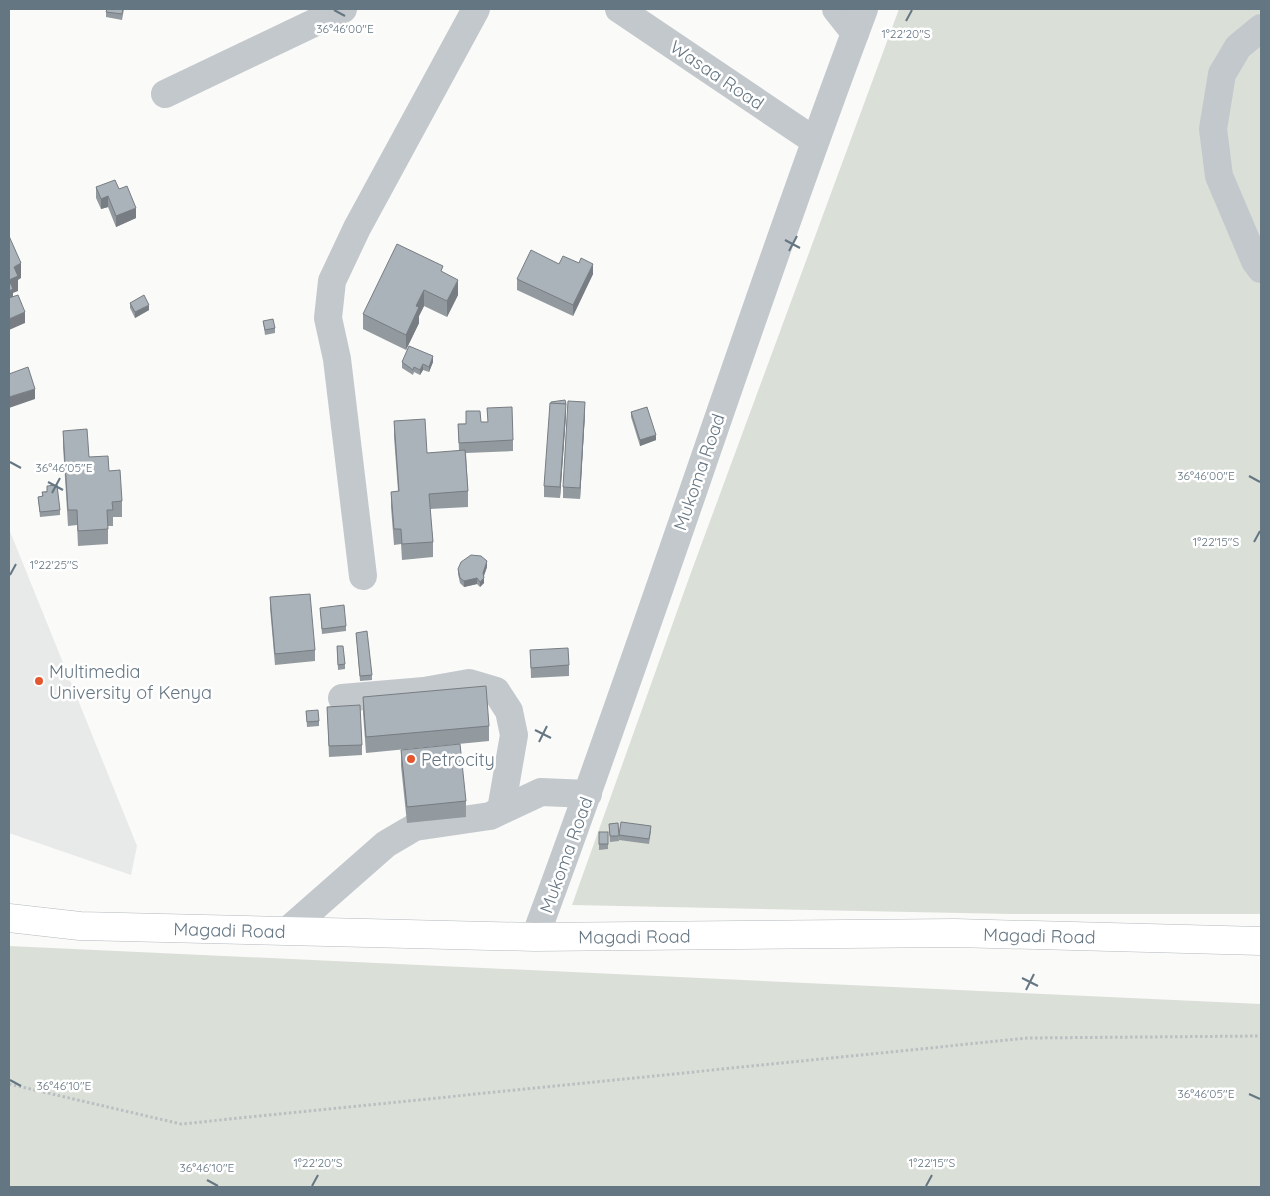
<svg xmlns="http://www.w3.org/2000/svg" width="1270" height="1196" font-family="Quicksand,sans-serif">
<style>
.built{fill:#e8e9e9}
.green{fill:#dadfd7}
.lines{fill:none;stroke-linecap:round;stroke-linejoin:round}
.highway-casing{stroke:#b4b9bd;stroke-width:29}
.path{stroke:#bbbfc2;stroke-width:3;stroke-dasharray:2.5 2.5;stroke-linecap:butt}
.minor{stroke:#c3c8cc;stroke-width:28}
.highway{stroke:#fff;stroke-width:28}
.wall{fill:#929a9f}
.shaded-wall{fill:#777d82}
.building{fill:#aab3b9;stroke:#777d82}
.ticks{fill:none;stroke:#657683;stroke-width:2}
.poi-dot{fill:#e4572e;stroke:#fff;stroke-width:2}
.labels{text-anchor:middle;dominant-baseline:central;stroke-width:5;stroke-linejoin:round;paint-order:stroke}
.street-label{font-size:18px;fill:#657683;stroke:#fff}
.poi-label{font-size:18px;fill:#657683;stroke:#fff;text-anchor:start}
.ticks-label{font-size:12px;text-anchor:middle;fill:#657683;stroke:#fff;stroke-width:5;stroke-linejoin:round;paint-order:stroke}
</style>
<rect width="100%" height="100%" fill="#fafaf8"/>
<polygon class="built" points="9,529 137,846 131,875 9,833"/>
<g class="green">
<polygon points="899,9 1261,9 1261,914 1011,914 572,905 689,578"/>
<polygon points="9,946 1261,1004 1261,1187 9,1187"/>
</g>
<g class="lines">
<defs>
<g id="highway">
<path id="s1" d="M 9,918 L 80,926 L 535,937 L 955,933 L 1261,941"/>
</g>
</defs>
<use href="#highway" class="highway-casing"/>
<polyline class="path" points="9,1084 181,1124 1028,1038 1261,1036"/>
<g class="minor">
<polyline points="619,9 815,141"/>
<polyline points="836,9 855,33"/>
<polyline points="1261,28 1238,47 1222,74 1213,129 1219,176 1255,261 1261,269"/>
<polyline points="165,94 343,9"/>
<polyline points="363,576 337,359 328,318 332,281 357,228 476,9"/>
<polyline points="342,698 424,691 469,683 496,691 509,711 514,735 501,810"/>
<polyline points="287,931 386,844 415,827 490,816 541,792 588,794"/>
<path d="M 535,937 C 650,629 749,316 864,9"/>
</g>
<use href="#highway" class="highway"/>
</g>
<g class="wall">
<polygon points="124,9 122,20 106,17 106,12"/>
<polygon points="96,187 119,189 136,218 116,227 108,207 101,209 96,198"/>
<polygon points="554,262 559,264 593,274 573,316 517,290 517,279"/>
<polygon points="443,272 458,295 447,317 424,306 419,316 419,323 406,350 363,329 363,314"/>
<polygon points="130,303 149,310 135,318 130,308"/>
<polygon points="263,321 275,328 275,333 265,335"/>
<polygon points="402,362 433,362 429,372 423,370 420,375 414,372 413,375 402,368"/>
<polygon points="487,408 513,440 513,451 466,453 468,491 468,507 430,509 433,542 433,557 402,560 401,544 394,545 391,507 391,492 398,491 394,437 394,421 427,453 459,451 458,424 488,422"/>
<polygon points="631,412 656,440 640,446 631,417"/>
<polygon points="585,413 580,499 563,498 563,487"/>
<polygon points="566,415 560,498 544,497 544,486"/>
<polygon points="63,431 89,457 109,471 122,501 122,517 113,517 113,526 108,526 108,544 78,546 77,525 68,526 63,446"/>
<polygon points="47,491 60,510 60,515 40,517 38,497 42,496 42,492"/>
<polygon points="487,567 484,576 484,583 480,587 477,584 464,587 460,583 458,574 458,569"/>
<polygon points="270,597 315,650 315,661 275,665 270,608"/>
<polygon points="320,608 346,626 346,631 322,634"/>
<polygon points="356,633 372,675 372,680 360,681"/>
<polygon points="337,646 345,664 345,669 338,670"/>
<polygon points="530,650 569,665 569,676 531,678"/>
<polygon points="363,697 489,726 489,741 366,753 363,713"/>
<polygon points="327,707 362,745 362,755 329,757"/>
<polygon points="306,711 319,721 319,726 307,727"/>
<polygon points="401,750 466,801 466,817 407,823 401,766"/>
<polygon points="618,823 619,841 610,842 609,824"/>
<polygon points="651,831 649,844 619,840 619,835"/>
<polygon points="599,832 608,832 608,849 599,850"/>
</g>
<g class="shaded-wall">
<polygon points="108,196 108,207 101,209 101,199"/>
<polygon points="136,208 136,218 116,227 116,216"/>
<polygon points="21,263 21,278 18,280 18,291 13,293 13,305 9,307 9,280 14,267"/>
<polygon points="593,264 593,274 573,316 573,305"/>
<polygon points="458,280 458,295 447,317 447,301"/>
<polygon points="424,290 424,306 419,316 419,323 406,350 406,335 416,306"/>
<polygon points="149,305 149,310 135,318 135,312"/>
<polygon points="25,312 25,323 9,330 9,319"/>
<polygon points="433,356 433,362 429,372 429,367"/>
<polygon points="423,364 423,370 420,375 420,370"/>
<polygon points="35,389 35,399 9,408 9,397"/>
<polygon points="585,402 585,413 580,499 580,488"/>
<polygon points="566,404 566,415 560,498 560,487"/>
<polygon points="656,435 656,440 640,446 640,440"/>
<polygon points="487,561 487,567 483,578 483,573"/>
<polygon points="477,578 477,584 464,587 464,581"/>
<polygon points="484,578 484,583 480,587 480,582"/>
</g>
<g class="building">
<polygon points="107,9 123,9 122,14 106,12"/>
<polygon points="115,180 119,189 127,186 136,208 116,216 108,196 101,199 96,187"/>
<polygon points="9,236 21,263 14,267 18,276 9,280"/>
<polygon points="397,244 443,266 441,271 458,280 447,301 424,290 416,306 419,307 406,335 363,314"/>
<polygon points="531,250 559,264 563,256 579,263 581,258 593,264 573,305 517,279"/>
<polygon points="9,280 13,289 9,291"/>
<polygon points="18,295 25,312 9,319 9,298"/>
<polygon points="144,295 149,305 135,312 130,303"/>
<polygon points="273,319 275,328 265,330 263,321"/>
<polygon points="409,346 433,356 429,367 423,364 420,370 414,367 413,370 402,362"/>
<polygon points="28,367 35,389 9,397 9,374"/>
<polygon points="565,400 566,404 551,404 551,402"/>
<polygon points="568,401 585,402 580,488 563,487"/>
<polygon points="550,403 566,404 560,487 544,486"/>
<polygon points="512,407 513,440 459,443 458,424 466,424 466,411 480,411 481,422 488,422 487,408"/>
<polygon points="647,407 656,435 640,440 631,412"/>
<polygon points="425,419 427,453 465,450 468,491 429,494 433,542 402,544 401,529 394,529 391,492 399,491 394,421"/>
<polygon points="87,429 89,457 108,456 109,471 120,470 122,501 112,502 113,510 107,510 108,529 78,531 77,510 68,510 63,431"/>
<polygon points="57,485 60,510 40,512 38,497 43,496 42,492 47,492 47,486"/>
<polygon points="471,555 481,556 487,561 483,573 484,578 480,582 477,578 464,581 460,578 458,569 461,562"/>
<polygon points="310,594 315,650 275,654 270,597"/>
<polygon points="344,605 346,626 322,629 320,608"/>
<polygon points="367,631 372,675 360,676 356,633"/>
<polygon points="337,646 343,646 345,664 338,665"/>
<polygon points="568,648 569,665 531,668 530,650"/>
<polygon points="486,686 489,726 366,737 363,697"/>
<polygon points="360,705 362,745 329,746 327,707"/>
<polygon points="318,710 319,721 307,722 306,711"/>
<polygon points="460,744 466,801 407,807 401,750"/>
<polygon points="621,822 651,826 649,839 619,835"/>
<polygon points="618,823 619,836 610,836 609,824"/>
<rect x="599" y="832" width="9" height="12"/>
</g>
<path class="ticks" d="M 334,10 L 345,16M 906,21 L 912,10M 785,240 L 800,248M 789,251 L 797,236M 10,462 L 21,468M 1249,476 L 1260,482M 48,482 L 63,490M 52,493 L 60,478M 1254,542 L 1260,531M 10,575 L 16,564M 535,730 L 551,738M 539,742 L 547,726M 1022,978 L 1038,986M 1026,990 L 1034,974M 10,1080 L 21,1086M 1249,1094 L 1260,1099M 207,1180 L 218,1186M 312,1186 L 318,1175M 926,1186 L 932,1175"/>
<g class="poi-dot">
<circle cx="39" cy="681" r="5"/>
<circle cx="411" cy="759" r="5"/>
</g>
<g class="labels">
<g class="street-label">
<text transform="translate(717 75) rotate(34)">Wasaa Road</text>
<text transform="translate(699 472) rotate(-71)">Mukoma Road</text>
<text transform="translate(566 855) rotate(-70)">Mukoma Road</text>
<text stroke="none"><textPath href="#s1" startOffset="221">Magadi Road</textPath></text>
<text stroke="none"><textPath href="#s1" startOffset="1031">Magadi Road</textPath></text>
<text stroke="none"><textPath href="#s1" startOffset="626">Magadi Road</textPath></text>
</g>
<g class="poi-label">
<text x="49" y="671">Multimedia<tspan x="49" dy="21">University of Kenya</tspan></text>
<text x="421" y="759">Petrocity</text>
</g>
</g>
<g class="ticks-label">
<text x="345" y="33">36°46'00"E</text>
<text x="906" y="38">1°22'20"S</text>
<text x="64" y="472">36°46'05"E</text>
<text x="1206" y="480">36°46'00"E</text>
<text x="1216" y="546">1°22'15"S</text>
<text x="54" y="569">1°22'25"S</text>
<text x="64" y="1090">36°46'10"E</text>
<text x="1206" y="1098">36°46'05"E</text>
<text x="318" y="1167">1°22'20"S</text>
<text x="932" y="1167">1°22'15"S</text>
<text x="207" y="1172">36°46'10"E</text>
</g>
<rect width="1270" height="1196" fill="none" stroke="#657683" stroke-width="20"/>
</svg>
